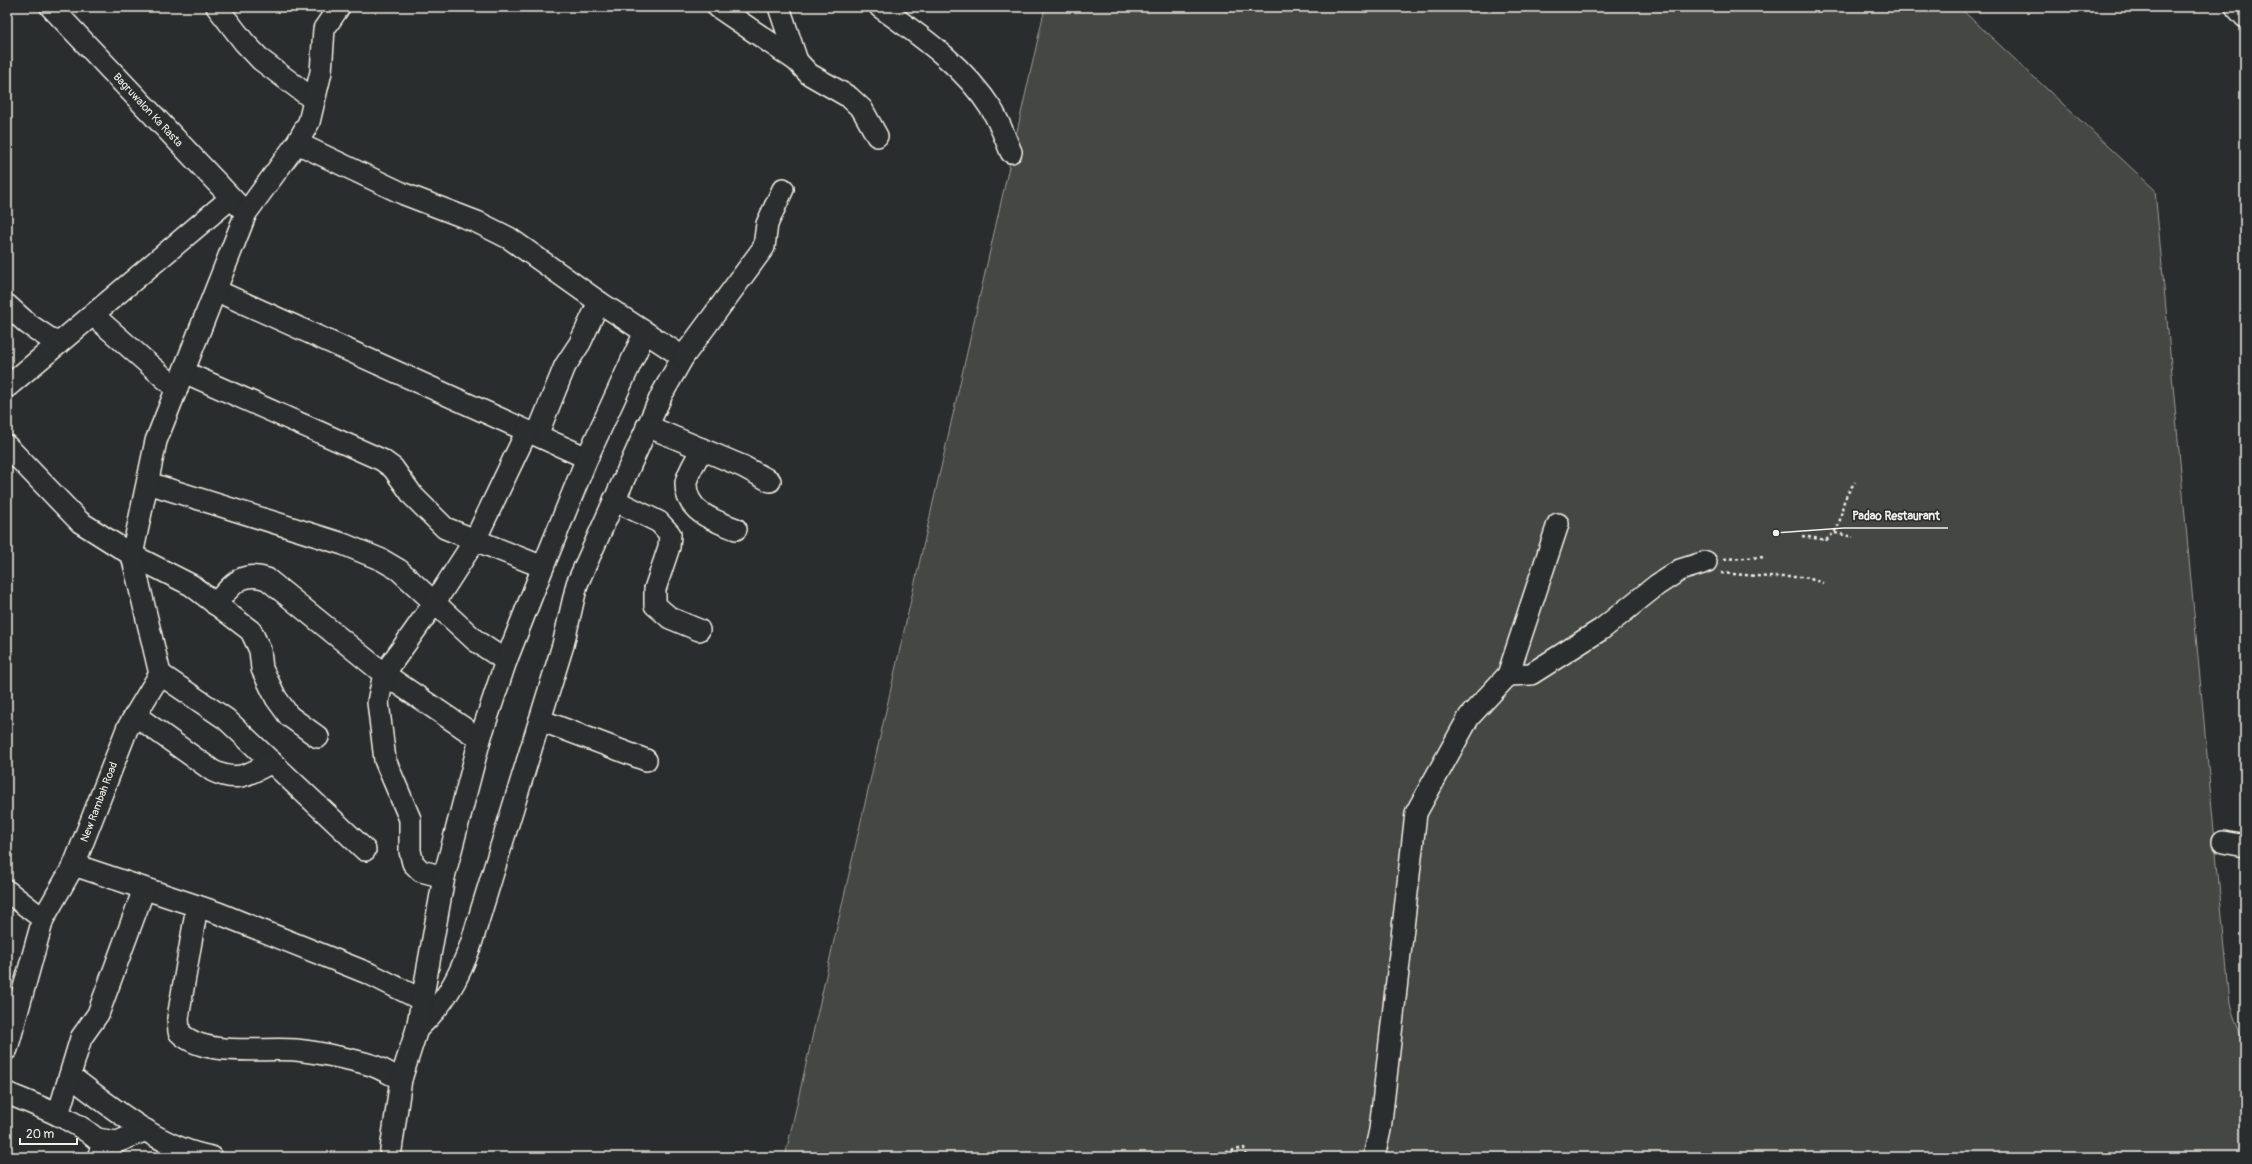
<svg xmlns="http://www.w3.org/2000/svg" width="2252" height="1164" font-family="Pangolin,sans-serif">
<style>
.green{fill:#444645;stroke:#9c9c96}
.lines{fill:none;stroke-linecap:round;stroke-linejoin:round}
.minor-casing{stroke:#f4f1e8;stroke-width:24}
.path{stroke:#f4f1e8;stroke-width:2.5;stroke-dasharray:3 3;stroke-linecap:butt}
.minor{stroke:#2a2d2e;stroke-width:21}
.labels{text-anchor:middle;dominant-baseline:central;stroke-width:3.5;stroke-linejoin:round;paint-order:stroke}
.street-label{font-size:11px;fill:#f4f1e8;stroke:#2a2d2e}
.leader{fill:none;stroke:#f4f1e8;stroke-width:1.5}
.callout-dot{fill:#f4f1e8;stroke:#2a2d2e;stroke-width:1.5}
.callout-label{font-size:12px;text-anchor:middle;font-weight:bold;fill:#f4f1e8;stroke:#2a2d2e;stroke-width:3.5;stroke-linejoin:round;paint-order:stroke}
</style>
<rect width="100%" height="100%" fill="#2a2d2e"/>
<filter id="ink" filterUnits="userSpaceOnUse"><feTurbulence type="fractalNoise" baseFrequency=".025" numOctaves="2"/><feDisplacementMap in="SourceGraphic" scale="8" xChannelSelector="R" yChannelSelector="G"/><feConvolveMatrix kernelMatrix="1 2 1 2 8 2 1 2 1" color-interpolation-filters="sRGB"/></filter>
<g filter="url(#ink)">
<polygon class="green" points="1042,7 1959,7 2155,190 2230,1004 2245,1048 2245,1157 785,1157 1044,12"/>
<g class="lines">
<defs>
<g id="minor">
<polyline points="51,7 240,207"/>
<polyline points="217,7 244,42 261,60 314,100"/>
<polyline points="718,7 797,61"/>
<polyline points="779,7 797,61 809,74 849,97 862,109 877,136"/>
<path d="M 880,7 C 922,37 964,66 992,110 C 1000,123 1005,138 1011,152"/>
<polyline points="2236,7 2245,17"/>
<path d="M 297,143 L 404,194 L 477,222 L 509,238 L 599,302 L 683,357 L 662,394 L 577,584 L 563,645 L 471,944 C 458,980 445,1003 417,1029"/>
<polyline points="217,291 587,458"/>
<polyline points="7,305 28,324 58,344"/>
<polyline points="93,315 177,389"/>
<polyline points="683,357 764,247 767,224 783,189"/>
<polyline points="184,372 382,460 393,468 413,496 445,528 543,567"/>
<polyline points="7,387 231,198"/>
<polyline points="647,426 742,466 770,481"/>
<polyline points="537,435 565,366 580,343 599,302"/>
<polyline points="7,446 80,522 132,555 191,585 251,631 260,650 262,669 276,698 289,716 318,737"/>
<path d="M 702,449 C 697,459 687,473 686,483 C 685,512 715,521 736,529"/>
<polyline points="148,483 343,544 382,560 399,570 476,641 506,661"/>
<polyline points="614,500 659,522 670,534 669,547 655,589 655,605 670,618 699,630"/>
<path d="M 215,604 C 232,586 240,570 267,579 L 384,674 L 480,739"/>
<polyline points="160,674 226,719 365,850"/>
<polyline points="1508,675 1531,674 1602,629 1657,585 1680,570 1706,562"/>
<path d="M 135,715 L 213,771 C 238,783 249,774 272,762"/>
<polyline points="540,720 646,760"/>
<polyline points="2223,842 2245,846"/>
<polyline points="74,865 218,913 370,974 422,1000"/>
<polyline points="444,877 421,871 413,863 410,851 410,819 385,760 378,702 384,674 435,602 475,540 527,431"/>
<polyline points="7,891 43,919"/>
<path d="M 197,906 L 178,1018 L 179,1032 C 204,1058 262,1047 296,1050 C 315,1052 352,1059 371,1065 C 381,1068 391,1075 401,1079"/>
<polyline points="7,1049 43,919 74,865 127,729 160,674 132,555 156,441 246,213 297,143 309,122 321,72 324,29 339,7"/>
<path d="M 70,1076 C 112,1107 158,1148 212,1157"/>
<path d="M 7,1093 C 39,1107 79,1120 103,1145 L 98,1157"/>
<polyline points="58,1115 81,1038 98,1014 144,889"/>
<polyline points="97,1139 117,1142 146,1130"/>
<polyline points="390,1157 401,1079 417,1029 444,877 480,739 506,661 543,567 587,458 645,332"/>
<polyline points="1374,1157 1380,1130 1416,813 1469,717 1508,675 1558,524"/>
</g>
</defs>
<use href="#minor" class="minor-casing"/>
<g class="path">
<polyline points="1835,533 1853,537"/>
<path d="M 1802,536 L 1826,540 C 1841,528 1839,522 1843,505 C 1845,497 1850,489 1855,482"/>
<polyline points="1724,559 1766,557"/>
<polyline points="1721,573 1769,577 1804,577 1823,583"/>
<polyline points="1202,1157 1244,1148 1246,1157"/>
</g>
<use href="#minor" class="minor"/>
</g>
</g>
<g class="labels">
<g class="street-label">
<text transform="translate(148 110) rotate(47)">Bagruwalon Ka Rasta</text>
<text transform="translate(99 802) rotate(-69)">New Rambah Road</text>
</g>
</g>
<path class="leader" d="M1776 533L1844 528H1948"/>
<circle class="callout-dot" cx="1776" cy="533" r="4"/>
<g class="callout-label">
<text x="1896" y="520">Padao Restaurant</text>
</g>
<rect width="2252" height="1164" fill="none" stroke="#2a2d2e" stroke-width="24"/>
<rect x="12" y="12" width="2228" height="1140" fill="none" stroke="#f4f1e8" stroke-width="1.5" filter="url(#ink)"/>
<path d="M20 1138v6h57v-6" fill="none" stroke="#f4f1e8" stroke-width="2"/>
<text x="26" y="1138" font-size="12" fill="#f4f1e8" stroke="#2a2d2e" stroke-width="3" paint-order="stroke">20 m</text>
</svg>
